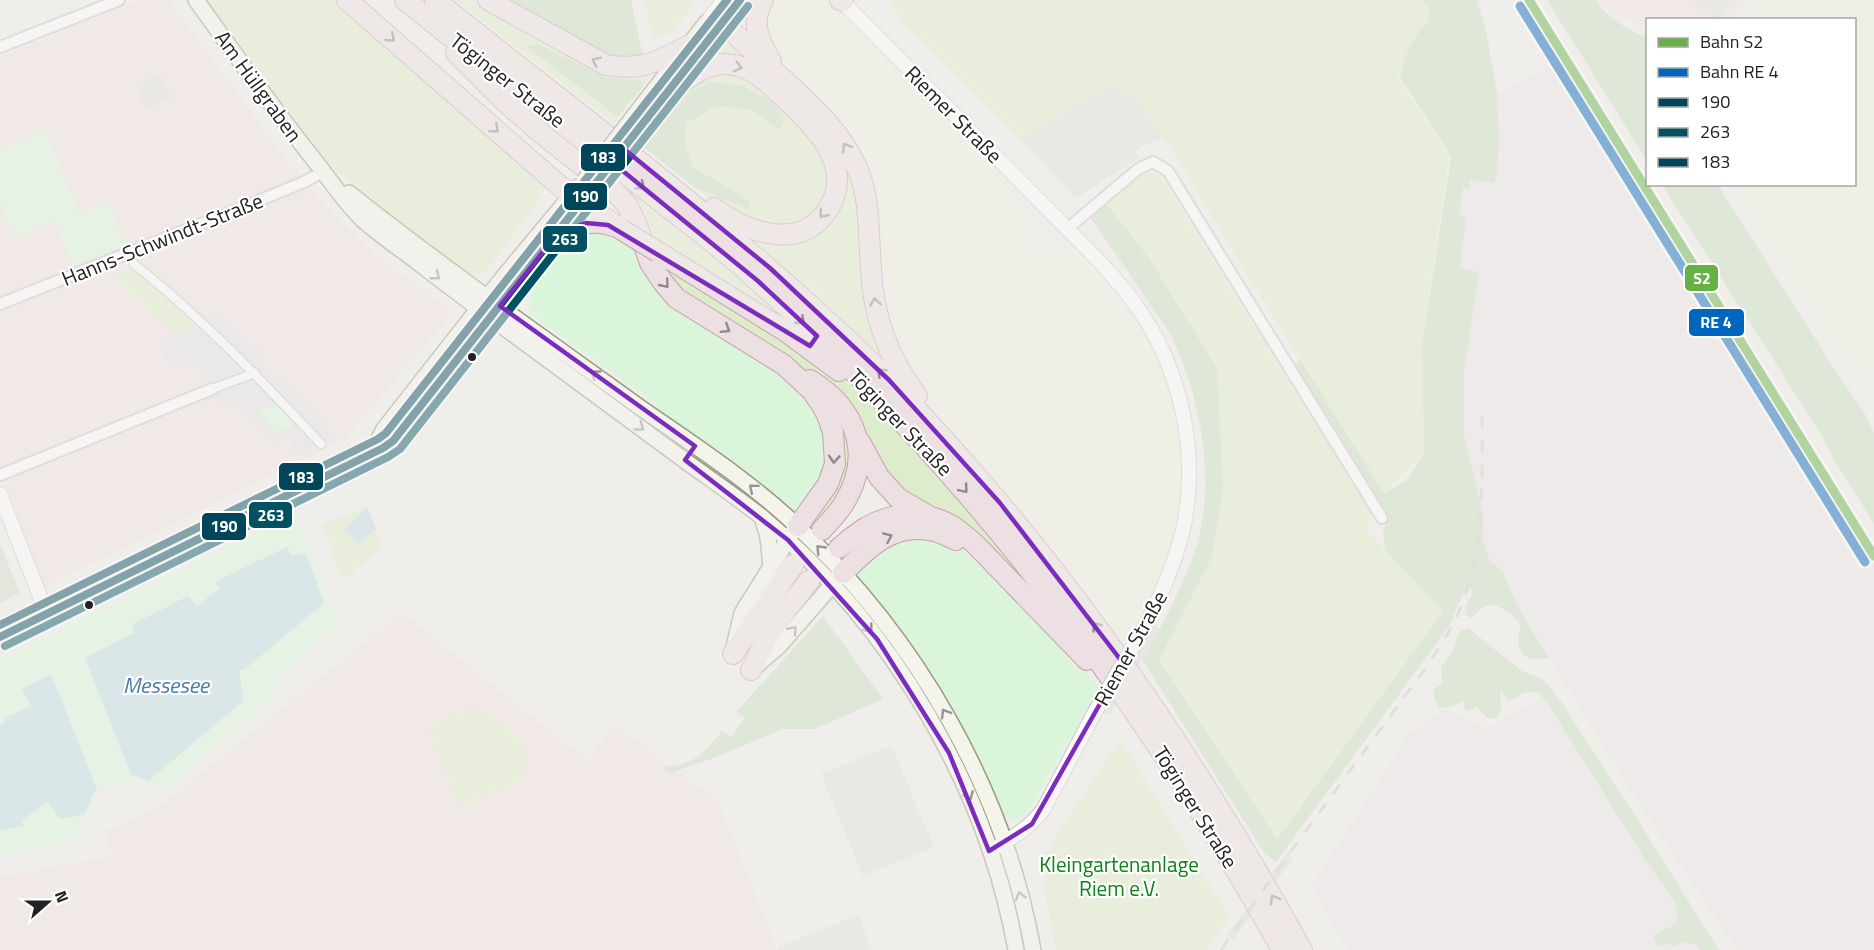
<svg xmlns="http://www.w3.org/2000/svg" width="1874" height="950" font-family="'Titillium Web',sans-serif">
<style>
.commercial{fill:#f1e3e1}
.industrial{fill:#ede4e9}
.construction{fill:#d9d9cd}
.farmland{fill:#efefdf}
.grass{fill:#ddeccb}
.forest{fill:#cbdec1}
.park{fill:#daf5da}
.parking{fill:#e0dfde}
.plaza{fill:#e2e1e5;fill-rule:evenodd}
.water{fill:#bfdbe3}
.pier{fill:#dedddd}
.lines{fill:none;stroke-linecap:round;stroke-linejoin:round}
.pedestrian-casing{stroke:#c9c8c7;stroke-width:11}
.minor-casing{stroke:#c9c8c7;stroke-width:14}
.tertiary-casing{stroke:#c9c8c7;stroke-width:16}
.secondary-casing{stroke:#999a82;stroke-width:18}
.motorway-casing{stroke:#c5a2ac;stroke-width:22}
.pedestrian{stroke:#fdfcfc;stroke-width:8}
.minor{stroke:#fdfcfc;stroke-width:10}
.tertiary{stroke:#fdfcfc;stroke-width:14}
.secondary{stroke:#f4f4ed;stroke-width:15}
.motorway{stroke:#ece0e2;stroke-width:20}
.rail{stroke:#ccc;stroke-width:3;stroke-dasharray:12 12;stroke-linecap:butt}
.tertiary-bridge-casing{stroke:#c9c8c7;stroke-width:16;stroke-linecap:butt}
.secondary-bridge-casing{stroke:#999a82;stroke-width:18;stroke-linecap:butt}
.motorway-bridge-casing{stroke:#c5a2ac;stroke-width:22;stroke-linecap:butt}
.tertiary-bridge{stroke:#fdfcfc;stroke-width:14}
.secondary-bridge{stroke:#f4f4ed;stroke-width:15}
.motorway-bridge{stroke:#ece0e2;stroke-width:20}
.bus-1-casing{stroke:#fff;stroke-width:12}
.bus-2-casing{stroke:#fff;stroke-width:12}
.bus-3-casing{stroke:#fff;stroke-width:12}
.bus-1{stroke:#00465a;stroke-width:8}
.bus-2{stroke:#005262;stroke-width:8}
.bus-3{stroke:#00465a;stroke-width:8}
.rail-1-casing{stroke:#fff;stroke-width:14}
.rail-2-casing{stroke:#fff;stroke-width:14}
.rail-1{stroke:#65b243;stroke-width:9}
.rail-2{stroke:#0065bd;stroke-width:9}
.oneway{stroke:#918a8c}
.oneway2{stroke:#969692}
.marked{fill:none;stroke:#7b2cbf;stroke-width:4.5;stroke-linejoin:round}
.bus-dot{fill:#222;stroke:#fff;stroke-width:2}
.labels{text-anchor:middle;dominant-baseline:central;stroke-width:4.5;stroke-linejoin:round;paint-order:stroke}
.street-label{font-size:21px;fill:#222;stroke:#fff}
.park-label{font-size:21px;fill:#0c8416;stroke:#fff}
.water-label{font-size:22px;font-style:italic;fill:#4a7aab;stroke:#fff}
.line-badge{stroke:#fff;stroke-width:2}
.badge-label{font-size:16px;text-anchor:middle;font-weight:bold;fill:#fff}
</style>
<rect width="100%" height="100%" fill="#f0eeeb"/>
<g class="commercial">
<polygon points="137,0 169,0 286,160 336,217 378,256 453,312 344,440 44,586 0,471 0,57"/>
<polygon points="1596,0 1746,0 1732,19 1648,20 1647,27 1600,6"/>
<polygon points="402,613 587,760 616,724 658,758 717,800 777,950 0,950 0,877 113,856 104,831 154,811"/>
</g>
<g class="industrial">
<polygon points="1560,60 1874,565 1874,950 1737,950 1636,799 1520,611 1502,571 1490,561 1482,538 1484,519 1464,434 1464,372 1479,272 1460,268 1466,218 1459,217 1463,188 1470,180 1493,183 1497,175 1497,92"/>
<polygon points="1547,694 1712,950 1347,950 1312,885 1409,734 1446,708 1484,730"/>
</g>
<polygon class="construction" points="0,544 20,593 0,603"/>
<g class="farmland">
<polygon points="771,0 825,0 916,92 928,100 998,169 1011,186 1018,202 1022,230 1035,250 1051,261 1071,246 1130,313 1156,356 1175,407 1181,452 1180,509 1170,551 1151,601 1126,642 1041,530 942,418 899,334 885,274 877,189 866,147 777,58 762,33"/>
<polygon points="1767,0 1874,0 1874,371 1864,361 1849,362 1733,185 1854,184 1854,20 1752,19"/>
</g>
<g class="grass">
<polygon points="206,0 331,0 392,49 470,122 547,189 488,269 483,273 469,276 427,245 340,175 314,147"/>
<polygon points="456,0 476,0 582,59 646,71 649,79 645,84 638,80 605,77 538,44 527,47 618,117 613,123"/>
<polygon points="644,0 697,0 672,32 654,40"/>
<polygon points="888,0 1436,0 1434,20 1397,75 1449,154 1422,345 1424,452 1384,493 1242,267 1171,147 1162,138 1132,93 1127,96 1117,81 1021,139 919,37 904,27"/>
<polygon points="721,34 821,125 855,181 892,367 811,289 746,235 798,241 845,184 764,74 691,70"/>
<polygon points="727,69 751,77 779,102 782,111 795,117 832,167 830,192 809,221 769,228 723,208 694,187 748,209 750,201 693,167 686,147 686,123 717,106 752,110 779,129 775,103 675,98 700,77"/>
<polygon points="1146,172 1160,175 1373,517 1365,529 1443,611 1276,839 1159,660 1211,558 1218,402 1217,368 1149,258 1106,203"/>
<polygon points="616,177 749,288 804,337 644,232 612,182"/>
<polygon points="658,260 838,375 870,404 932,470 979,524 1049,612 929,509 897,489 821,381 683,297"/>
<polygon points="134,268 201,324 176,334 111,277"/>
<polygon points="834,412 848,427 852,471 834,506 816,523 812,520"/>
<polygon points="366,506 368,508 344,529 358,544 376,529 382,548 343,580 322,526"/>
<path d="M 477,706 L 525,743 C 528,755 524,768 521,780 L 459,805 L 427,725 Z"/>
<polygon points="1120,739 1230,918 1206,950 1056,950 1045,894 1046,852"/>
</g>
<g class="forest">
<polygon points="505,0 631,0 644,61 605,56"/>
<path d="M 1423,0 L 1477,0 L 1487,36 L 1497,92 L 1499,139 L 1497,175 L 1494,183 L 1470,180 L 1469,189 L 1463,188 L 1459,216 L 1466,218 L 1460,268 L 1479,272 L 1464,372 L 1464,434 L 1484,519 L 1482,538 L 1490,561 L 1502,571 L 1520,611 L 1549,658 C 1534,661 1518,660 1518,639 C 1519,633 1522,627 1518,621 C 1513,613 1502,609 1494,604 L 1482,608 L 1471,618 L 1467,616 L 1465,607 L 1473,592 L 1470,588 L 1463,593 L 1450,625 L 1276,862 L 1265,854 L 1142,659 C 1162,626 1180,592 1193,556 C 1217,488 1203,407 1174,342 C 1169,330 1160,319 1152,308 C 1132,277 1111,247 1090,217 L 1106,203 L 1149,258 L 1217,368 L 1223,487 L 1211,559 L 1159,660 L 1277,839 L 1443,611 L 1385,550 L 1383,531 L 1388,516 L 1379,508 L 1362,474 L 1329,418 L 1298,372 L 1296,364 L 1298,360 L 1301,361 L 1384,493 L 1407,480 L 1424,452 L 1422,345 L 1451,158 L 1448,150 L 1400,77 C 1403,62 1408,47 1417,35 C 1425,24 1429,25 1430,10 Z"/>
<path d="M 1547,0 L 1596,0 C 1608,19 1627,29 1647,38 L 1647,161 Z"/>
<polygon points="538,44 605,77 638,80 645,84 618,117 527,47"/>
<polygon points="712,82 743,86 775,103 784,122 779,130 752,110 717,106 686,123 686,147 693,167 750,201 748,209 694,187 641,145 662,119 660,116 675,98"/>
<polygon points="1662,185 1718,185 1837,373 1864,412 1874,433 1874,524 1833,458 1822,436"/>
<path d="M 823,616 L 883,699 L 815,729 L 783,729 L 714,758 L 671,773 L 664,768 C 697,762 701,756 722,731 L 731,737 L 745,718 L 736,712 Z"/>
<polygon points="1468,628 1522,671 1543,679 1562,703 1636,817 1719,950 1700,950 1697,945 1684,942 1673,946 1669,944 1657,947 1653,936 1675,924 1678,919 1674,901 1646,861 1550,707 1539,693 1526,692 1509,701 1500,691 1501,711 1496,718 1488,719 1477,707 1468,711 1464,708 1464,702 1444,708 1438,707 1434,697 1434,689 1442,684 1441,667 1454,648 1459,632"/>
</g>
<g class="park">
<polygon points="46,130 79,213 108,203 126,245 72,266 55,221 13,237 0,202 0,149"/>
<polygon points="582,231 612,231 633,248 645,271 663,295 688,317 786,379 814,402 828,429 828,464 803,509 789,512 661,413 654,402 528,313 532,296 526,291 541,277 572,238"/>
<polygon points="279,403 298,422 277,433 258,411"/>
<polygon points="295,514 339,626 279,676 278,692 168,789 133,778 98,790 74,841 0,856 0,660"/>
<path d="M 905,537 L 950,542 L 963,550 L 1057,643 L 1068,659 L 1100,687 L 1030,808 L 1015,821 L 1004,817 L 995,806 L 855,578 C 862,553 884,547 905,537 Z"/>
</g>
<g class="parking">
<polygon points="1690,0 1732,0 1719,19 1715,20"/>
<polygon points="159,74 173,98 145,109 135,84"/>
<polygon points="1117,81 1126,96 1132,93 1162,138 1144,145 1135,152 1139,158 1076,198 1021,139"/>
<polygon points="891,745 934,847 863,876 821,774"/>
<polygon points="858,915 872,950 779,950 778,947"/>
</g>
<path class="plaza" d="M 221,315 L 260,352 L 254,357 L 276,382 L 282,377 L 336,438 L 295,456 L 288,436 L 272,443 L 233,400 L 219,405 L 207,375 L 193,362 L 170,370 L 160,343 L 169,339 L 173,336 ZM 279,403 L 297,422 L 277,433 L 258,412 Z"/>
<g class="water">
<polygon points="368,508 376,529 358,544 344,529"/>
<polygon points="287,547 291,555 306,554 324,603 245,669 239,670 243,701 148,781 131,774 85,658 134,633 133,624 188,596 197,606 220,588 215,582"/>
<polygon points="51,674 97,790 94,792 85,814 61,819 47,802 21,821 25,826 0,830 0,724 4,725 5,718 31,706 22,689"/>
</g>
<g class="pier">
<polygon points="1145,615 1160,629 1109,715 1090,708"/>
<polygon points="1289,850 1293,859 1233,940 1227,935"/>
</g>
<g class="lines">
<defs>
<g id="pedestrian">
<path d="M 134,264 C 202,318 262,381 321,444"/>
<polyline points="212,389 255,373"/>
</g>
<g id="minor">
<polyline points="0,47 119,0"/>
<polyline points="1067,229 1138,169 1153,162 1168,171 1382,518"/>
<polyline points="0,304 231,212 304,182 323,172"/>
<polyline points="0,475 212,389"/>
</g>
<g id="tertiary">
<path d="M 841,0 L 1100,262 C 1112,276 1125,289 1135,304 C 1180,366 1199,449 1184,525 C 1177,558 1163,589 1149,619"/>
<polyline points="706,23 724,0"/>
<polyline points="678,80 740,0"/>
<polyline points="0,494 47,614"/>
<path d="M 995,848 C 1015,836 1028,829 1043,810 L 1096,710"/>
</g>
<g id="secondary">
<path d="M 196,0 C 235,54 273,109 315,161 C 331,181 345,203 364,221 C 382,237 402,250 420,264 C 451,288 482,311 513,334 C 569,375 624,416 680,457 C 707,477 736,496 763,518 C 891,624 987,786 1016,950"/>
<polyline points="644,103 706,23 723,23"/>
<path d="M 349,193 C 442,267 541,336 638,406 C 692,444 750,481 798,527 C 917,639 1004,789 1033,950"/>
<polyline points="372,452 384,429 501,280 578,187"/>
<polyline points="762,517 768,537 771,567"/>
<polyline points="0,637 383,448 393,441 588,196"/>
<polyline points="734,647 742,613 792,533"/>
<polyline points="755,667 779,646 839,577"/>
</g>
<g id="motorway">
<polyline points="347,0 560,186 622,230"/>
<path d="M 405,0 C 435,25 467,49 498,73 C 550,113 601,154 652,195 C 688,223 725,251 759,282 C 972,472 1143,701 1282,950"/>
<path d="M 435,0 C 588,122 746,238 885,376 C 913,404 939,434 965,463 C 1096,611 1206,777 1302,950"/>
<path d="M 488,0 L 606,65 C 642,71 657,62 688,46"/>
<path d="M 763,0 C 750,23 759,40 771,61"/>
<polyline points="840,0 843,1"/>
<path d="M 723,23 C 743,41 763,61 783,79 C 812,106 842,132 858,170 C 871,201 868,236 871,269 C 873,315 889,359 917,396"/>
<polyline points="456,53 503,100 537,130 614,191 627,205 636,223 650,263 662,281 676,298 784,365 812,391 821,404 827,415 833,432 835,464 828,484 798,526"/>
<path d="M 667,94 C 684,82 701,65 723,64 C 732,64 741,66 749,70 C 768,80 816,127 827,146 C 832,155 836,165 837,176 C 838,189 833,203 825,214 C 796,251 745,231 714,208"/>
<path d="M 558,233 C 578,226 591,218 613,226"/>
<polyline points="658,252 785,331 839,371"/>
<path d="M 810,380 C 857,409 874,455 843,505 C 837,514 829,522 822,530"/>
<polyline points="860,442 879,477 898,498 927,515"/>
<path d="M 839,548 C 847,541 856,534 865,528 C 892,512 924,510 951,525 C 959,530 967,537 974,543 L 1087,660"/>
<path d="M 843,573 C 868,548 894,521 934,531 C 941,533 949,537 956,540"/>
<polyline points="733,654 793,565"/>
<polyline points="751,670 771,629 809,581"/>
</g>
</defs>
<use href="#pedestrian" class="pedestrian-casing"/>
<use href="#minor" class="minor-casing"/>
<use href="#tertiary" class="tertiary-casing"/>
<use href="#secondary" class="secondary-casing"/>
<use href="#motorway" class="motorway-casing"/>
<use href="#pedestrian" class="pedestrian"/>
<use href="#minor" class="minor"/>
<use href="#tertiary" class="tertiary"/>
<use href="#secondary" class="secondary"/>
<use href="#motorway" class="motorway"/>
<path class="rail" d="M 1221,950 L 1291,851 L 1419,677 C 1433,657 1448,636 1458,614 C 1486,550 1482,476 1482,408"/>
<defs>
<polyline id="tertiary-bridge" points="1096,710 1149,619"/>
<g id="secondary-bridge">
<polyline points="584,181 644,103"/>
<polyline points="593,188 654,112"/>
</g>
<polyline id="motorway-bridge" points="622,230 658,252"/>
</defs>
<use href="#tertiary-bridge" class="tertiary-bridge-casing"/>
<use href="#secondary-bridge" class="secondary-bridge-casing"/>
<use href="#motorway-bridge" class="motorway-bridge-casing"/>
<use href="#tertiary-bridge" class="tertiary-bridge"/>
<use href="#secondary-bridge" class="secondary-bridge"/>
<use href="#motorway-bridge" class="motorway-bridge"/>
<defs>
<polyline id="bus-1" points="0,637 383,448 393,441 740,0"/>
<polyline id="bus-2" points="5,646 388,457 400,449 748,6"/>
<polyline id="bus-3" points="0,625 378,439 386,433 727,0"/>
</defs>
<use href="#bus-1" class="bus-1-casing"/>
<use href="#bus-2" class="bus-2-casing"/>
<use href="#bus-3" class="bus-3-casing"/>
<use href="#bus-1" class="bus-1"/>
<use href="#bus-2" class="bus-2"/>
<use href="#bus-3" class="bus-3"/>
<defs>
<polyline id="rail-1" points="1529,0 1874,556"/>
<polyline id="rail-2" points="1520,6 1865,562"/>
</defs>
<use href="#rail-1" class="rail-1-casing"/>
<use href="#rail-2" class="rail-2-casing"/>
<use href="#rail-1" class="rail-1"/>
<use href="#rail-2" class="rail-2"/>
</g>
<defs><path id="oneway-chevron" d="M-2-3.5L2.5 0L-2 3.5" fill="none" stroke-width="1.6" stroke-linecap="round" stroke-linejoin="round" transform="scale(1.5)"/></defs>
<g class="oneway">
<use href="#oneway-chevron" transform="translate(391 38) rotate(41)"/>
<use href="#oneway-chevron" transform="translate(596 61) rotate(-154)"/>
<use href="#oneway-chevron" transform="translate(738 67) rotate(15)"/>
<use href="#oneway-chevron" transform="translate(495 129) rotate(41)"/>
<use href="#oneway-chevron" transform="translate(846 147) rotate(-122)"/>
<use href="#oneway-chevron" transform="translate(641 186) rotate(39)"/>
<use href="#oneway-chevron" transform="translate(823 214) rotate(129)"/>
<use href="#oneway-chevron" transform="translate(665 284) rotate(51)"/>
<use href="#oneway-chevron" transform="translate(875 302) rotate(-98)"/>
<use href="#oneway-chevron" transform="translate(801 321) rotate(43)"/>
<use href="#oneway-chevron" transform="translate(726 329) rotate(32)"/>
<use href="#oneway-chevron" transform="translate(881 372) rotate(-136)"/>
<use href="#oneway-chevron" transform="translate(834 459) rotate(94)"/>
<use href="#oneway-chevron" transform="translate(964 489) rotate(50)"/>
<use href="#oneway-chevron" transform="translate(888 537) rotate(-24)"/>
<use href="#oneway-chevron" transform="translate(1096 626) rotate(-127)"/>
<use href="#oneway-chevron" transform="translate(1274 899) rotate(-120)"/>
</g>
<g class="oneway2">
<use href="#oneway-chevron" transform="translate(436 276) rotate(38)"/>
<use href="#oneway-chevron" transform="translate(595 374) rotate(-144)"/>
<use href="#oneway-chevron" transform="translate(640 427) rotate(36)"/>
<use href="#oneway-chevron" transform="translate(753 488) rotate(-140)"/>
<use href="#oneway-chevron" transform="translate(820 549) rotate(-134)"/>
<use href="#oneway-chevron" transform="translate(869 629) rotate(52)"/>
<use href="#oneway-chevron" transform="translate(793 630) rotate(-50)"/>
<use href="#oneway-chevron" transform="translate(945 713) rotate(-121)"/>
<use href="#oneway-chevron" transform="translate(969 796) rotate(67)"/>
<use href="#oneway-chevron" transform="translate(1020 896) rotate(-106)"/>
</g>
<path d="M0 0H1874V950H0ZM 624,149 L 770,268 L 889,380 L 1000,503 L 1123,663 L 1032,824 L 989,851 L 949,753 L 877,639 L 788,540 L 685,460 L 695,446 L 500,306 L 558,233 L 586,223 L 608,225 L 810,346 L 817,336 L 758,281 L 613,163 Z" fill="#f0eeeb" fill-opacity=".55" fill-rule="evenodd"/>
<path class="marked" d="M 624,149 L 770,268 L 889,380 L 1000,503 L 1123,663 L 1032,824 L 989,851 L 949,753 L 877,639 L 788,540 L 685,460 L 695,446 L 500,306 L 558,233 L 586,223 L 608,225 L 810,346 L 817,336 L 758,281 L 613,163 Z"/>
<g class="bus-dot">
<circle cx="472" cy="357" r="5"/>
<circle cx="89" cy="605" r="5"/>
</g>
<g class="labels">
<g class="street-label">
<text transform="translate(508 80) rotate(38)">Töginger Straße</text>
<text transform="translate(259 86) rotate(54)">Am Hüllgraben</text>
<text transform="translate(954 114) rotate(45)">Riemer Straße</text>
<text transform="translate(162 239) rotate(-22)">Hanns-Schwindt-Straße</text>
<text transform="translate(901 422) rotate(46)">Töginger Straße</text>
<text transform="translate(1130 648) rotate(-61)">Riemer Straße</text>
<text transform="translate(1196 807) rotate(58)">Töginger Straße</text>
</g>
<g class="park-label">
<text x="1119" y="864">Kleingartenanlage<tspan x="1119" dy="24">Riem e.V.</tspan></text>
</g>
<g class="water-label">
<text x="166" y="685">Messesee</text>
</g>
</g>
<g class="line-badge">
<rect x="580" y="143" width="46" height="29" rx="6" fill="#00465a"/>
<rect x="563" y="182" width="45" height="29" rx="6" fill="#00465a"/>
<rect x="542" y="225" width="46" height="28" rx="6" fill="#005262"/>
<rect x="1684" y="264" width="35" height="28" rx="6" fill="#65b243"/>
<rect x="1688" y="308" width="57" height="29" rx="6" fill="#0065bd"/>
<rect x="278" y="462" width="46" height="29" rx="6" fill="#00465a"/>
<rect x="248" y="501" width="45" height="28" rx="6" fill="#005262"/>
<rect x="201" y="512" width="46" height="29" rx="6" fill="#00465a"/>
</g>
<g class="badge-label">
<text x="603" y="163">183</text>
<text x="585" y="202">190</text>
<text x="565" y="245">263</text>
<text x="1702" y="284">S2</text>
<text x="1716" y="328">RE 4</text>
<text x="301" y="483">183</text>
<text x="271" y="521">263</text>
<text x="224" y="532">190</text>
</g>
<rect x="1646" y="18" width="210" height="168" fill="#ffffff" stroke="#a7a7a7" stroke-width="1.5"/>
<rect x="1658" y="38" width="30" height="9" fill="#65b243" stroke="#a7a7a7" stroke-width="1.5"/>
<text x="1700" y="48" font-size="18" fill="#222222">Bahn S2</text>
<rect x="1658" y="68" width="30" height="9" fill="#0065bd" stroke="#a7a7a7" stroke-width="1.5"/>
<text x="1700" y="78" font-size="18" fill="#222222">Bahn RE 4</text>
<rect x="1658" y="98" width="30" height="9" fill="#00465a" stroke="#a7a7a7" stroke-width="1.5"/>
<text x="1700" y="108" font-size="18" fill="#222222">190</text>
<rect x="1658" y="128" width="30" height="9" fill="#005262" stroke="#a7a7a7" stroke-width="1.5"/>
<text x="1700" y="138" font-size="18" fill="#222222">263</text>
<rect x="1658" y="158" width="30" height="9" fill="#00465a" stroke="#a7a7a7" stroke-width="1.5"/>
<text x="1700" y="168" font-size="18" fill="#222222">183</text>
<g transform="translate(48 902) rotate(69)" stroke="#ffffff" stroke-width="4.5" paint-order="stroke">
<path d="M0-4.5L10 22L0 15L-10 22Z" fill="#222222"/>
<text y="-9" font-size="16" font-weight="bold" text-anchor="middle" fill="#222222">N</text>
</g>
</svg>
